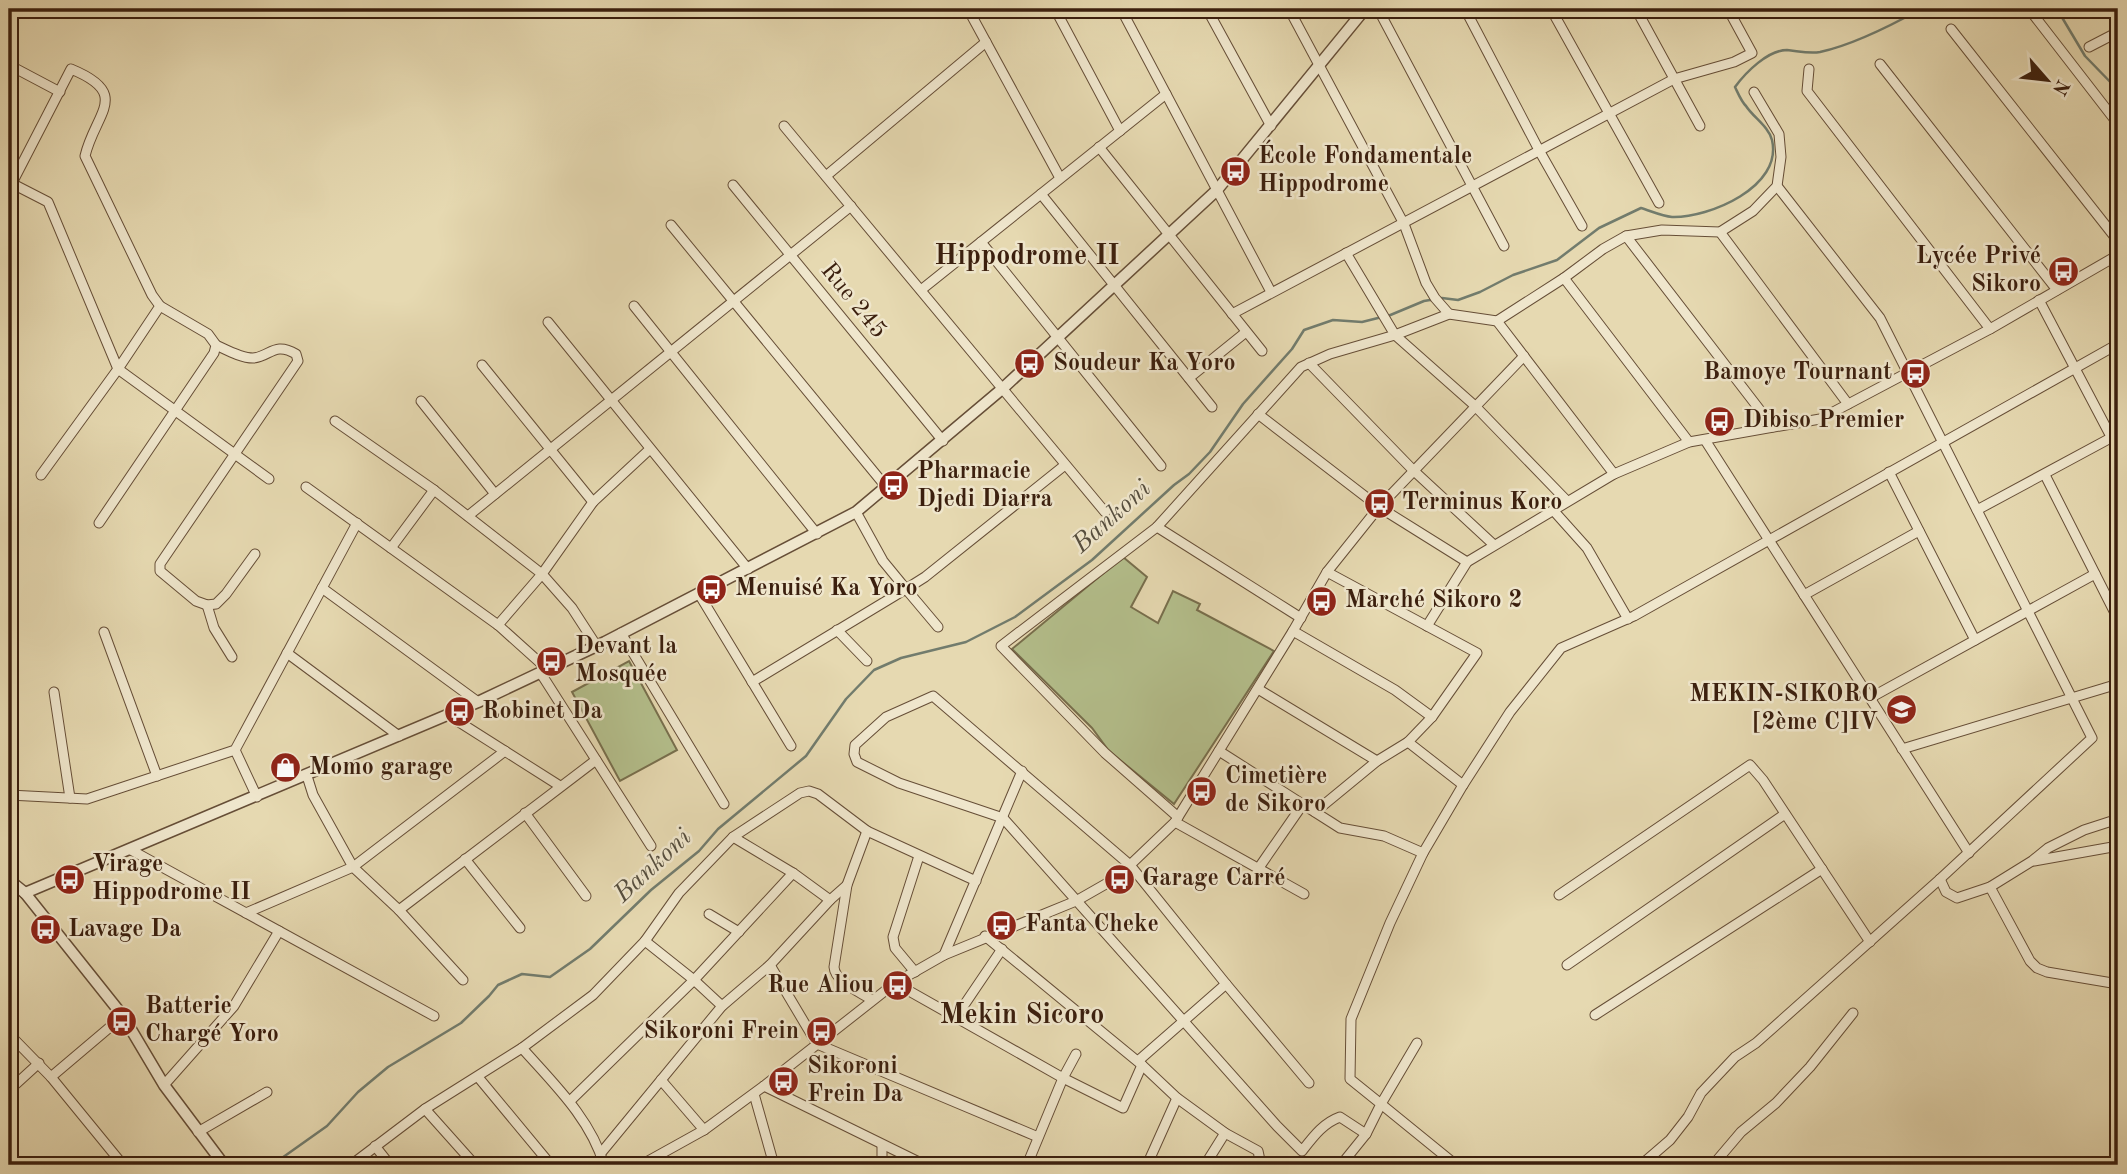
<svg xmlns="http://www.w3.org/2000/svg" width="2127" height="1174" font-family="'Old Standard TT',serif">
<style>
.green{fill:#b4bf8c;stroke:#786f4d;stroke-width:2}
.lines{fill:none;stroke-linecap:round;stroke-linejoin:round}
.stream{stroke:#727c6d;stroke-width:2.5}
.minor-casing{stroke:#664e37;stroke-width:11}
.tertiary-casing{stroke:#664e37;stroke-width:13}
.minor{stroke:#efe6cc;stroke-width:9}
.tertiary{stroke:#efe6cc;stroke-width:10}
.labels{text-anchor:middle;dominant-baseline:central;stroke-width:5;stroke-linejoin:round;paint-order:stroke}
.poi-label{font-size:24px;font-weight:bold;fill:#3b1f0e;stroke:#efe6cc;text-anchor:start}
.street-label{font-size:24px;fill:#3b1f0e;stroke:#efe6cc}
.water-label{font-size:26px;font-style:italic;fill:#564e3e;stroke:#efe6cc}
.quarter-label{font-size:28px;font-weight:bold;fill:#3b1f0e;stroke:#efe6cc}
</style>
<rect width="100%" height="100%" fill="#e6d9b1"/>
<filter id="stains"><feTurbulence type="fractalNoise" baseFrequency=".00286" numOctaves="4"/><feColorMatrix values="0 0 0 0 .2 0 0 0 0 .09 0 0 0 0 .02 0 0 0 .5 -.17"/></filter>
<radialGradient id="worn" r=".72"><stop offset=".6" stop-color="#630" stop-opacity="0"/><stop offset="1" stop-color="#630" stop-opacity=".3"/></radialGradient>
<g class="green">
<polygon points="1123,557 1147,577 1131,607 1158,623 1173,591 1200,604 1197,610 1274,651 1174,804 1109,751 1092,728 1012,649"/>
<polygon points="629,661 677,750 620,781 572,692"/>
</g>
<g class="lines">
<g class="stream">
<polyline points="2057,9 2085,56 2118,90"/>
<path d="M 1388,316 L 1424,301 L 1442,298 L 1458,300 L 1480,292 L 1513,275 L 1557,260 L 1599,228 L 1641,208 C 1651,211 1662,216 1672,217 C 1709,218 1783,187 1772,140 C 1769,127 1753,117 1746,106 C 1741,101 1738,93 1735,87 C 1746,72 1768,50 1787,50 C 1798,51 1809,54 1820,52 C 1853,45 1892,25 1921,9"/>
<polyline points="272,1165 327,1126 358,1092 388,1067 461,1023 489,996 498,985 522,974 550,977 590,949 651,890 699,851 718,829 806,756 846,699 874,670 901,658 966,642 1015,617 1092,560 1174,485 1189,474 1210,452 1243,404 1292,349 1304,330 1333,320 1362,322 1382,317"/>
</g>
<defs>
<g id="minor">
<polyline points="968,9 1060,178"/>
<polyline points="1055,9 1120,131"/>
<polyline points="1121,9 1271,292"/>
<polyline points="1207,9 1271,126"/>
<polyline points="1289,9 1404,224 1426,283 1435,298 1449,314"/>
<polyline points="1378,9 1504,246"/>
<polyline points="1465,9 1540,152 1582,226"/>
<polyline points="1551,9 1659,203"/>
<polyline points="1636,9 1700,126"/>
<polyline points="2029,9 2118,124"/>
<polyline points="9,21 15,9"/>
<polyline points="1951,29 2118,241"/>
<polyline points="2089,47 2118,32"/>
<polyline points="1880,64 2057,290"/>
<polyline points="9,65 60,92"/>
<polyline points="1809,69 1807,91 1990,329"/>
<polyline points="784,126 1105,512"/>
<polyline points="1099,147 1262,351"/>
<polyline points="826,176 986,42"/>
<polyline points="9,182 48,202 118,369 269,479"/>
<polyline points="733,185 943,441"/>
<path d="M 9,189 L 71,69 C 132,94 95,113 85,156 L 152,295 L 160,306 L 118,369 L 41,475"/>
<polyline points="1041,194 1212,407"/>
<polyline points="671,225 887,488"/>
<polyline points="1720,232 1848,404"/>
<polyline points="1626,236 1773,427"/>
<polyline points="981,242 1161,466"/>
<polyline points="1346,253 1395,335 1474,405 1567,501"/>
<polyline points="1564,278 1689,442"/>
<polyline points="921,290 1166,94"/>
<polyline points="2039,300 2118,450"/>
<polyline points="634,306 817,534"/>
<polyline points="1232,314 1674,79 1734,62 1752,53 1728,9"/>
<polyline points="1497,321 1614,474"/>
<polyline points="548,322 748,569"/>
<path d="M 216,345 C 227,350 241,358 253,358 C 270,357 274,341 296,354 L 298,361 L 160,564 L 160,571 L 196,601 L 207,605 L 216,604 L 226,594 L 255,554"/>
<polyline points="1309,363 1413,470 1494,545"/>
<polyline points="482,365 593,502"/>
<polyline points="1189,378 1246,332"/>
<polyline points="421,401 495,494"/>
<polyline points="1258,414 1379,507 1467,562"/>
<polyline points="335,421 434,490 542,574 572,608 596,645"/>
<polyline points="1705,440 1969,853"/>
<polyline points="1889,472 1975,640"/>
<polyline points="2045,475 2118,619"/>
<polyline points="306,487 498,625 547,669"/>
<polyline points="1553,510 1587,548 1628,619"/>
<polyline points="1977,510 2118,434"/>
<polyline points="468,516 851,206"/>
<polyline points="99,523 214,353 216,345 208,334 160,306"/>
<polyline points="1157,527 1301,618"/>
<polyline points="391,548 434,490"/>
<polyline points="322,588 478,702"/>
<polyline points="699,594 791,746"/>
<polyline points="1804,595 1919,531"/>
<polyline points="207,605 214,628 232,657"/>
<polyline points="498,625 542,574 593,502 650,449"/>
<polyline points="1427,626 1467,562 1614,474 1689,442 1820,419 1990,329 2118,255"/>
<polyline points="938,627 906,589 925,577 1065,465"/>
<polyline points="837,630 867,661"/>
<polyline points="1293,631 1395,690 1432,717"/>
<polyline points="104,632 157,776"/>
<polyline points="621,633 724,804"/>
<polyline points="287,653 399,736"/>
<polyline points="540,672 651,846"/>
<polyline points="752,682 906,589 883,561 856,512"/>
<polyline points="1258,689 1377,761"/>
<polyline points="54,692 70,798"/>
<polyline points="1870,698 2095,574"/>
<polyline points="448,715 560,786"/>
<polyline points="1408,742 1463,785"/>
<polyline points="1902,749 2118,684"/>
<polyline points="235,750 257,797"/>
<polyline points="1219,751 1340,828 1384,836 1423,853"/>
<polyline points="307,776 313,795 353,867 399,910 463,980"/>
<polyline points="9,795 87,799 235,750 357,523"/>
<polyline points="1315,812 1377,761 1408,742 1432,717 1477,653 1327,572"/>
<polyline points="525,813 586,896"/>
<polyline points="1178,817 1105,753 1001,646 1157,527 1301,367 1330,354 1395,335 1449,314 1497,321 1564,278 1603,249 1626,236 1662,230 1720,232 1753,211 1777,186 1781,157 1779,134 1754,92"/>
<polyline points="1175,822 1304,894"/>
<path d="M 867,831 L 847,885 L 834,967 C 835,982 860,992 872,1000"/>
<polyline points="131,850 434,1016"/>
<polyline points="465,859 520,928"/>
<polyline points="2034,861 2118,846"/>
<polyline points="1258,869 1303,804"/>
<polyline points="793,873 830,900 847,885"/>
<polyline points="1940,879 1946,892 1957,898 1990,887 2032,861 2048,848 2084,830 2118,819"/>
<polyline points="1990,887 2030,961 2037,968 2047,972 2118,984"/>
<polyline points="1559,895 1750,765 1763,780 1870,942"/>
<polyline points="399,910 596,760"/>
<polyline points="246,913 353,867 505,751"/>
<polyline points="709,914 739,932"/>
<polyline points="985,936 1142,1065 1177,1098 1225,1133 1258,1151 1261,1165"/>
<polyline points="645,941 694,980 722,1006"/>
<polyline points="944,955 1022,771"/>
<polyline points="770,965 817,1044 1038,1137"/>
<polyline points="1567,965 1785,814"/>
<polyline points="915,972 895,948 893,937 919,856"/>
<polyline points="895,983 1063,1078 1123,1108 1142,1065"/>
<polyline points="1595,1015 1822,869"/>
<polyline points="956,1017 1002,949"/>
<polyline points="9,1034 51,1077 123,1165"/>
<polyline points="1417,1043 1381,1104 1456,1165"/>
<path d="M 522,1048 C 553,1083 591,1119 604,1165"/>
<polyline points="1138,1061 1226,984"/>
<polyline points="51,1077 123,1016"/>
<polyline points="478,1077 551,1165"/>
<polyline points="661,1080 704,1130"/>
<path d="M 1309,1083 L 1226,984 L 1130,865 L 933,696 L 886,717 L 855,745 L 854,754 L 857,762 L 899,783 L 1003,818 L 1277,1126 L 1302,1151 C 1313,1137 1323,1123 1340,1117 L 1366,1134"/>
<polyline points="9,1084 16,1084 39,1063"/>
<polyline points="164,1085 234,1006 279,931"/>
<polyline points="764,1086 925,1165"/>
<polyline points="754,1094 774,1165"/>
<polyline points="570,1101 694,980 793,873 733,837"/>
<polyline points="425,1109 475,1165"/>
<polyline points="198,1132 267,1092"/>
<polyline points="375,1146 390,1165"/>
<polyline points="601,1153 722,1006 770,965 830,900"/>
<polyline points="351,1165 425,1109 522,1048 593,995 645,941 679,893 733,837 800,793 809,791 818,794 867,831 976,881"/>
<polyline points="641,1165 704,1130 764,1086 895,983 944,955 1076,901 1111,881 1130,865 1175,822 1293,631 1327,572 1379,507 1524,356"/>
<polyline points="882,1165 882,1145"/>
<polyline points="1027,1165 1063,1078 1076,1054"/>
<polyline points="1147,1165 1177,1098"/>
<polyline points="1205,1165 1225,1133"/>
<polyline points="1341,1165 1366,1134 1381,1104 1350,1079 1351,1019 1390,923 1423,853 1463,785 1510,712 1561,648 1634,616 2118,344"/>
<polyline points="1641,1165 1670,1140 1688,1117 1701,1093 1735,1057 1756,1043 1940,879 2092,738 1880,318 1777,186"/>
<polyline points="1713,1165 1741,1132 1776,1103 1810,1067 1853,1013"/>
</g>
<g id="tertiary">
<polyline points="9,880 25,893 123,1016 164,1085 224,1165"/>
<polyline points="25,893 478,702 605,642 856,512 1002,389 1217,190 1365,9"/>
</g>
</defs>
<use href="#minor" class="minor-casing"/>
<use href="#tertiary" class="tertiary-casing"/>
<use href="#minor" class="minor"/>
<use href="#tertiary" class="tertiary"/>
</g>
<defs>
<symbol id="bus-disc" viewBox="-11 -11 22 22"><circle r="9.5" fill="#8f2418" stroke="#efe6cc"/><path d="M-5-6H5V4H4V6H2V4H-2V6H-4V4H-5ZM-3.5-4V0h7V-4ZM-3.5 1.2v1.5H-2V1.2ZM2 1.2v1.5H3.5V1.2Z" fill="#fff"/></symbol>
<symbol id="school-disc" viewBox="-11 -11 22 22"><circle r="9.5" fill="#8f2418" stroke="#efe6cc"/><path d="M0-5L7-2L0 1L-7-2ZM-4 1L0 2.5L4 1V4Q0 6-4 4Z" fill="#fff"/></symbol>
<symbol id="shop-disc" viewBox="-11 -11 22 22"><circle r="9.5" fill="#8f2418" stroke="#efe6cc"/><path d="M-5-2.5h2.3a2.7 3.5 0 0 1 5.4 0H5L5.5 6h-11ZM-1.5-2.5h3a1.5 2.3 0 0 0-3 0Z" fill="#fff"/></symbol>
</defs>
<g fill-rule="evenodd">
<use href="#bus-disc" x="1218" y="154" width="35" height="35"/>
<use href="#bus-disc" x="2046" y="254" width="35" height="35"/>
<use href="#bus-disc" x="1012" y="346" width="35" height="35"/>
<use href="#bus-disc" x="1898" y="356" width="35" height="35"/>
<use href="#bus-disc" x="1702" y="404" width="35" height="35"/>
<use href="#bus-disc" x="876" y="468" width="35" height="35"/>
<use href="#bus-disc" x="1362" y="486" width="35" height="35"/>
<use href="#bus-disc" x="694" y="572" width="35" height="35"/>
<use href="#bus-disc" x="1304" y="584" width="35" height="35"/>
<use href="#bus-disc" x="534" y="644" width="35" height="35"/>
<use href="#school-disc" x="1884" y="692" width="35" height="35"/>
<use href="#bus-disc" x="442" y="694" width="35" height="35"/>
<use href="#shop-disc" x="268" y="750" width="35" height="35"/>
<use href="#bus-disc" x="1184" y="774" width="35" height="35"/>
<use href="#bus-disc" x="52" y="862" width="35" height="35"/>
<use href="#bus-disc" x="1102" y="862" width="35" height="35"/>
<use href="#bus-disc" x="984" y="908" width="35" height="35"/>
<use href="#bus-disc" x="28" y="912" width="35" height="35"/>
<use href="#bus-disc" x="880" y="968" width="35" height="35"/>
<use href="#bus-disc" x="104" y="1004" width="35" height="35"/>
<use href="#bus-disc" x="804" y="1014" width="35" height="35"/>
<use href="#bus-disc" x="766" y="1064" width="35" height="35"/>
</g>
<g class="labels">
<g class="poi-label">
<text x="1258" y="157">École Fondamentale<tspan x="1258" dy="28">Hippodrome</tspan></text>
<text x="2041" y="257" text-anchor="end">Lycée Privé<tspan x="2041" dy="28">Sikoro</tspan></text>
<text x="1053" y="364">Soudeur Ka Yoro</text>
<text x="1892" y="373" text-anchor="end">Bamoye Tournant</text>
<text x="1743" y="421">Dibiso Premier</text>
<text x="917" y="472">Pharmacie<tspan x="917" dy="28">Djedi Diarra</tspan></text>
<text x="1402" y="503">Terminus Koro</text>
<text x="735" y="589">Menuisé Ka Yoro</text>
<text x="1345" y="601">Marché Sikoro 2</text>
<text x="575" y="647">Devant la<tspan x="575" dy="28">Mosquée</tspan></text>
<text x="1878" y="695" text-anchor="end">MEKIN-SIKORO<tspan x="1878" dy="28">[2ème C]IV</tspan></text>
<text x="482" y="712">Robinet Da</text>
<text x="309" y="768">Momo garage</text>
<text x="1225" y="777">Cimetière<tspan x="1225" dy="28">de Sikoro</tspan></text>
<text x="92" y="865">Virage<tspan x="92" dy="28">Hippodrome II</tspan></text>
<text x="1142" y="879">Garage Carré</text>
<text x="1025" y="925">Fanta Cheke</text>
<text x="68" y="930">Lavage Da</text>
<text x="874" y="986" text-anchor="end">Rue Aliou</text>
<text x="145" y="1007">Batterie<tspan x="145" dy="28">Chargé Yoro</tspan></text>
<text x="799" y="1032" text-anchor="end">Sikoroni Frein</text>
<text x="807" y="1067">Sikoroni<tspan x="807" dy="28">Frein Da</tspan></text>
</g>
<g class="street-label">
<text transform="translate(853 301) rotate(51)">Rue 245</text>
</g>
<g class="water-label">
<text transform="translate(1112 517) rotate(-42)">Bankoni</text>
<text transform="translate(653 866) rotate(-43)">Bankoni</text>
</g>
<g class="quarter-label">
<text x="1027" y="257">Hippodrome II</text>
<text x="1022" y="1016">Mekin Sicoro</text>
</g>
</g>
<rect width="2127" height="1174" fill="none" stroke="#e6d9b1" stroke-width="35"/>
<rect x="10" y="10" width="2106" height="1153" fill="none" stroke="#3b1f0e" stroke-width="3.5"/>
<rect x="18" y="18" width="2092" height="1139" fill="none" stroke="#3b1f0e" stroke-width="2"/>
<g transform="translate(2047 80) rotate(118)" stroke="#efe6cc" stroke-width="5" paint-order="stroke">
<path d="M0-5L12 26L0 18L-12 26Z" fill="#3b1f0e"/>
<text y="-10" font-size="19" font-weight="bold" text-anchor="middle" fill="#3b1f0e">N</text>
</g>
<rect width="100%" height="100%" filter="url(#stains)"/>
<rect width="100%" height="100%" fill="url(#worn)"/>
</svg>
